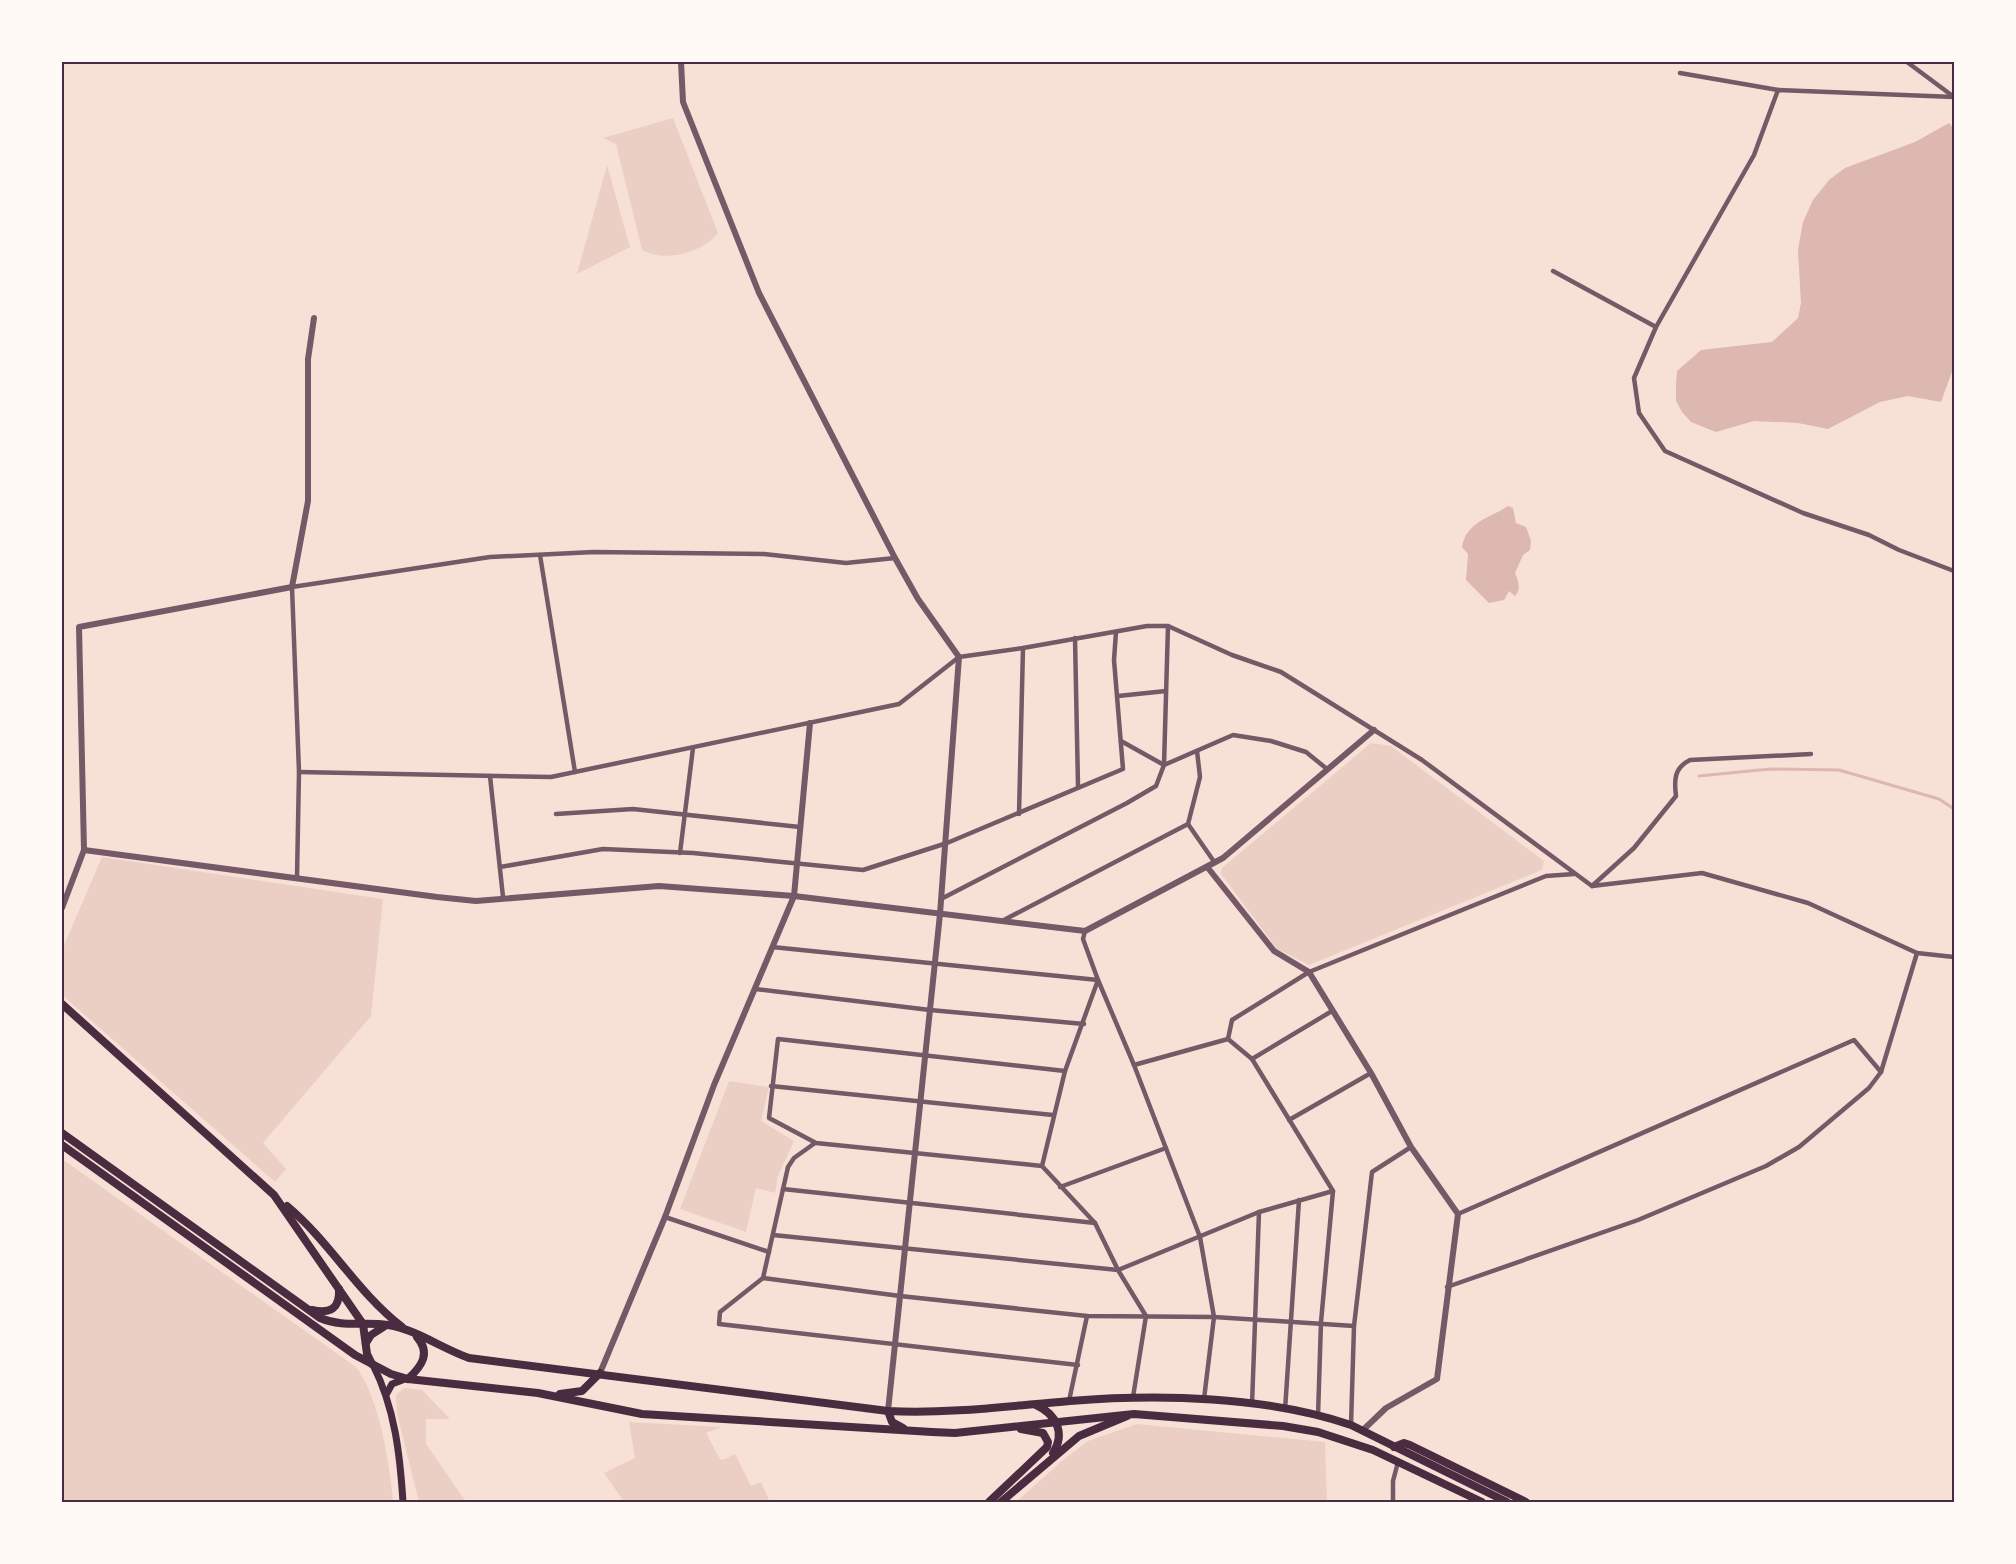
<svg xmlns="http://www.w3.org/2000/svg" width="2016" height="1564" font-family="'DM Sans',sans-serif">
<style>
.green{fill:#ebcfc5}
.water{fill:#dcb8b0}
.lines{fill:none;stroke-linecap:round;stroke-linejoin:round}
.stream{stroke:#dcb8b0;stroke-width:3}
.minor{stroke:#755966;stroke-width:4.5}
.tertiary{stroke:#755966;stroke-width:6}
.secondary{stroke:#4a2c40;stroke-width:7}
.primary{stroke:#4a2c40;stroke-width:8}
.neatline{fill:none;stroke:#4a2c40;stroke-width:2}
</style>
<rect width="100%" height="100%" fill="#f7e1d7"/>
<g class="green">
<path d="M 673,118 L 718,233 C 702,253 666,263 642,250 L 616,144 L 603,138 Z"/>
<polygon points="607,165 630,247 577,274"/>
<polygon points="1371,743 1391,746 1544,861 1542,870 1309,965 1277,949 1221,874 1222,868"/>
<polygon points="102,857 383,899 371,1016 263,1143 286,1169 275,1182 62,995 62,950"/>
<polygon points="729,1081 769,1087 761,1121 794,1141 778,1176 775,1193 756,1188 746,1232 680,1209"/>
<path d="M 62,1159 L 356,1367 C 379,1396 390,1465 393,1502 L 62,1502 Z"/>
<polygon points="404,1388 422,1390 450,1419 426,1419 426,1444 466,1502 419,1502 397,1414 396,1395"/>
<polygon points="629,1422 722,1427 706,1433 720,1459 723,1460 735,1454 751,1486 761,1482 770,1502 624,1502 604,1473 635,1458"/>
<polygon points="1137,1424 1325,1442 1327,1502 1016,1502 1063,1460 1088,1441"/>
</g>
<g class="water">
<polygon points="1949,123 1954,129 1954,366 1941,402 1908,396 1880,402 1828,429 1798,423 1754,421 1716,432 1691,422 1682,412 1676,401 1676,385 1677,371 1701,350 1772,342 1798,318 1801,303 1798,250 1803,222 1813,200 1829,180 1845,168 1915,142"/>
<path d="M 1508,506 L 1513,508 L 1516,523 L 1526,527 L 1531,541 L 1530,550 L 1523,555 L 1515,573 C 1518,581 1522,589 1515,596 L 1509,591 L 1504,600 L 1489,603 L 1466,580 L 1468,554 L 1462,547 C 1466,522 1490,518 1508,506 Z"/>
</g>
<g class="lines">
<polyline class="stream" points="1699,776 1770,769 1839,770 1939,799 1954,809"/>
<g class="minor">
<polyline points="1907,62 1954,97"/>
<polyline points="1680,73 1778,90"/>
<polyline points="1954,97 1778,90 1754,155 1656,327 1634,378 1639,413 1665,451 1803,513 1869,535 1899,550 1954,571"/>
<polyline points="1553,271 1656,327"/>
<polyline points="540,555 575,772"/>
<polyline points="1075,638 1078,786"/>
<polyline points="1118,696 1166,691"/>
<polyline points="1121,741 1164,765 1168,626"/>
<polyline points="299,772 551,777 899,704 959,657 1023,648 1147,626 1168,626 1232,655 1281,672 1422,760 1592,886 1702,873 1808,903 1917,953 1954,957"/>
<polyline points="490,776 503,897"/>
<polyline points="556,814 633,809 800,827"/>
<polyline points="1019,814 1023,648"/>
<polyline points="1188,824 1215,863"/>
<polyline points="680,853 693,748"/>
<polyline points="500,867 603,849 693,853 863,870 947,843 1123,769 1114,660 1116,632"/>
<polyline points="297,877 299,772 292,587 490,557 594,552 764,554 846,563 895,558"/>
<path d="M 1592,886 L 1634,848 L 1676,796 C 1674,780 1674,768 1690,760 L 1811,754"/>
<polyline points="941,899 1127,803 1156,786 1164,765 1233,735 1271,741 1306,752 1327,769"/>
<polyline points="1002,921 1188,824 1200,777 1197,751"/>
<polyline points="1085,931 1083,939 1098,980 1065,1071 1042,1166 1095,1223 1118,1270 1146,1316 1133,1397"/>
<polyline points="772,947 1098,980 1134,1065 1200,1237 1214,1317 1204,1399"/>
<polyline points="755,989 930,1010 1084,1024"/>
<polyline points="1228,1039 1232,1020 1309,972 1546,876 1574,874"/>
<polyline points="1252,1059 1333,1191 1321,1322 1318,1416"/>
<polyline points="1134,1065 1228,1039 1252,1059 1332,1011"/>
<polyline points="771,1086 1053,1115"/>
<polyline points="1289,1120 1371,1073"/>
<polyline points="815,1143 794,1158 788,1167 763,1278 720,1312 719,1324 1078,1365"/>
<polyline points="1042,1166 816,1143 769,1118 778,1039 1065,1071"/>
<polyline points="1060,1187 1166,1148"/>
<polyline points="783,1189 1095,1223"/>
<polyline points="1458,1214 1854,1040 1881,1072"/>
<polyline points="665,1217 769,1252"/>
<polyline points="773,1235 1118,1270 1259,1212 1333,1191"/>
<polyline points="763,1278 900,1296 1087,1316 1214,1317 1354,1326"/>
<polyline points="1447,1287 1638,1220 1766,1166 1799,1147 1869,1088 1881,1072 1917,953"/>
<polyline points="1069,1401 1087,1316"/>
<polyline points="1252,1405 1259,1212"/>
<polyline points="1285,1410 1299,1200"/>
<polyline points="1351,1425 1354,1326 1372,1172 1411,1147"/>
<polyline points="1393,1502 1393,1481 1398,1462"/>
</g>
<g class="tertiary">
<polyline points="681,62 683,102 759,293 895,558 918,599 959,657 940,914 888,1411"/>
<polyline points="84,850 437,897 476,901 659,886 794,896 1085,931 1223,858 1374,730"/>
<polyline points="1208,868 1274,951 1309,972 1371,1073 1411,1147 1458,1214 1437,1379 1386,1408 1362,1431"/>
<polyline points="62,908 84,850 79,627 292,587 308,501 308,359 314,318"/>
<polyline points="600,1373 665,1217 714,1085 794,896 810,723"/>
</g>
<g class="secondary">
<path d="M 373,1365 C 395,1408 400,1455 403,1502"/>
<polyline points="387,1393 392,1384 405,1379"/>
</g>
<g class="primary">
<polyline points="62,1004 274,1195 363,1324 367,1354 372,1364"/>
<path d="M 62,1133 L 320,1318 C 344,1328 364,1321 388,1325 C 415,1329 443,1349 469,1358 L 888,1411 C 949,1414 1009,1406 1070,1401 C 1159,1394 1266,1396 1351,1425 L 1507,1502"/>
<polyline points="62,1145 355,1355 391,1374 408,1379 538,1393 642,1414 932,1432 955,1433 1134,1414 1283,1426 1318,1432 1373,1450 1482,1502"/>
<path d="M 287,1206 C 331,1243 356,1291 402,1327"/>
<path d="M 312,1310 C 330,1314 340,1309 339,1289"/>
<polyline points="366,1343 371,1335 385,1326"/>
<path d="M 408,1379 C 422,1366 431,1353 417,1337"/>
<polyline points="560,1394 582,1391 600,1373"/>
<path d="M 1036,1405 C 1056,1414 1066,1433 1053,1453"/>
<polyline points="888,1411 892,1422 903,1428"/>
<polyline points="1394,1447 1404,1443 1410,1445 1526,1502"/>
<polyline points="989,1502 1047,1447 1048,1442 1043,1433 1021,1429"/>
<polyline points="1001,1502 1079,1436 1127,1416"/>
</g>
</g>
<rect width="2016" height="1564" fill="none" stroke="#fffaf5" stroke-width="126"/>
<rect x="63" y="63" width="1890" height="1438" class="neatline"/>
</svg>
